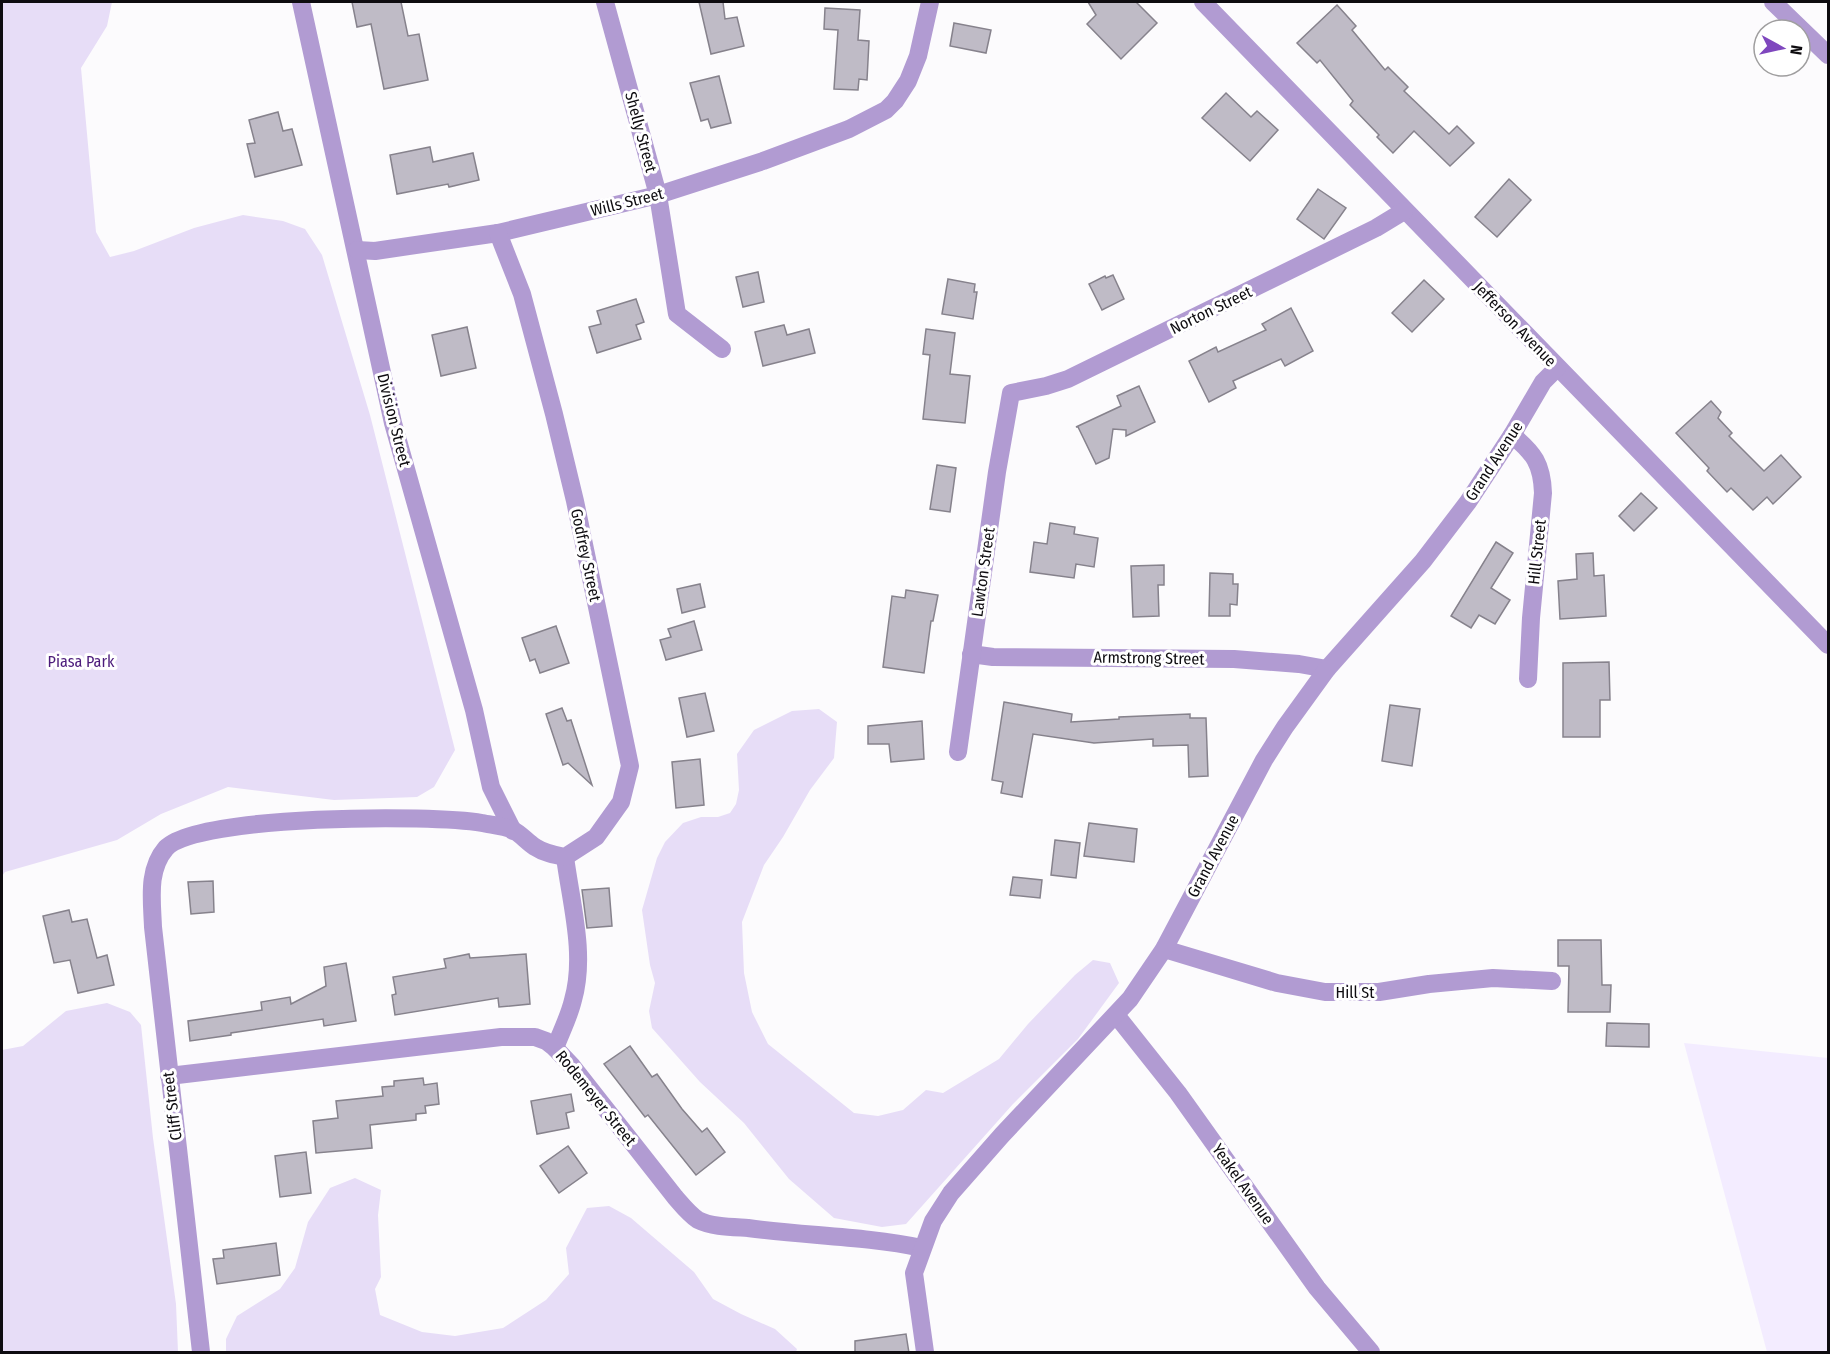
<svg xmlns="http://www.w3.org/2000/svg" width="1830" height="1354" font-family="'Fira Sans Condensed',sans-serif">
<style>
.built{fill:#f3ecff}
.green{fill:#e7ddf7}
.building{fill:#bfbbc6;stroke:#86828c;stroke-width:1.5}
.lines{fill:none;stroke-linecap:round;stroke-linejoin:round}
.street{stroke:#b19bd2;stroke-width:18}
.labels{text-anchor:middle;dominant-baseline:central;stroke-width:6;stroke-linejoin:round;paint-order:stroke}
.street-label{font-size:16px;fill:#0e0c10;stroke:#fff}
.park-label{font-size:16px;fill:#4c1b7b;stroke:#fff}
</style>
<rect width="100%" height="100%" fill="#fcfbfd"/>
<polygon class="built" points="1684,1043 1828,1058 1828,1352 1767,1352"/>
<g class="green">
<polygon points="2,2 112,2 107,26 81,68 96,232 110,257 134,251 194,228 243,215 283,221 305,229 322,255 370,415 455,750 434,787 417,797 334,800 228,787 161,814 117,840 5,872 2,876"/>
<polygon points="819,709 837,722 834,758 810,790 783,837 764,865 742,922 744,973 752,1012 768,1044 854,1113 878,1116 903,1110 926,1090 943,1093 999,1059 1028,1024 1075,975 1093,960 1110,963 1119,983 1078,1039 1013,1104 906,1224 882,1227 834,1218 789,1179 744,1123 700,1082 652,1028 649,1011 655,983 650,965 642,910 657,858 665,842 683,823 701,817 718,817 730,813 736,804 739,790 737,754 754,730 792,711"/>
<polygon points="107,1003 130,1012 141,1025 153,1138 176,1304 178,1352 2,1352 2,1050 23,1046 66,1011"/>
<polygon points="355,1178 381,1190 378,1215 381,1277 375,1289 380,1315 422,1332 455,1336 503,1328 546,1300 569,1274 566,1248 587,1208 609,1206 631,1218 694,1272 713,1299 741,1314 775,1329 797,1349 796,1352 226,1352 226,1339 237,1316 280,1289 295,1268 308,1222 330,1188"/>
</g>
<g class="building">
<polygon points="352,2 401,2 408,36 419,34 428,80 384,89 371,24 357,27"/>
<polygon points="699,2 723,2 725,19 737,17 744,46 711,54"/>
<polygon points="1088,2 1136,2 1157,23 1121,59 1087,24 1096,15"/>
<polygon points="1337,5 1356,26 1352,30 1385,70 1388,67 1408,87 1404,91 1449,134 1457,126 1474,143 1450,166 1414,131 1393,153 1377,137 1379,135 1350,105 1353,101 1320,60 1317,63 1297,43"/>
<polygon points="825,8 860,10 858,40 869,41 867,80 859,79 858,90 834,89 838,30 824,29"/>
<polygon points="954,23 991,30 986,53 950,46"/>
<polygon points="719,76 731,123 711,128 708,119 701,121 690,83"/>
<polygon points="1226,93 1251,117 1257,111 1278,130 1250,161 1202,118"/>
<polygon points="278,112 283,131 292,129 302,165 255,177 247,144 255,143 249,120"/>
<polygon points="430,147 433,162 473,153 479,180 449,187 448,184 397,194 390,155"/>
<polygon points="1509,179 1531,200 1497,237 1475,217"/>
<polygon points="1318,189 1346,208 1324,239 1297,219"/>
<polygon points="758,272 764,302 743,307 736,277"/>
<polygon points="1113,275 1124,299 1102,310 1089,284 1105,276 1106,278"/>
<polygon points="948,279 975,284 974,292 977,292 973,319 942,314"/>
<polygon points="1424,280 1444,299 1412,332 1392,313"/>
<polygon points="636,299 644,322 636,325 641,339 597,353 589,327 601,324 597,311"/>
<polygon points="1291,308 1313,351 1285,366 1281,359 1233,381 1236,388 1209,402 1189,361 1216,347 1218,352 1266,330 1262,324"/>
<polygon points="784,325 787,335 809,329 815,353 763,366 755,332"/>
<polygon points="467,327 476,368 441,376 432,335"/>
<polygon points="926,329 955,333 950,374 970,376 965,423 923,419 930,355 923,354"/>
<polygon points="1139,386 1155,422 1126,436 1126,430 1113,429 1109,458 1096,464 1078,427 1076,427 1121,406 1117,396"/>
<polygon points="1711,401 1721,412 1718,418 1732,433 1729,436 1764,471 1781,455 1801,477 1773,504 1767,497 1753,510 1731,488 1727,492 1707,471 1709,468 1676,433"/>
<polygon points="937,465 956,468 950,512 930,509"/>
<polygon points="1641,493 1657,508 1634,531 1619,516"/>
<polygon points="1050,523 1075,527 1074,534 1098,538 1094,567 1076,564 1074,578 1030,572 1034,542 1047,544"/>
<polygon points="1496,542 1513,553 1491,588 1510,600 1495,624 1479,615 1471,628 1451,616"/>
<polygon points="1593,553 1594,576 1604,575 1606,616 1560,619 1558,581 1577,579 1576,554"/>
<polygon points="1164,565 1164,585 1158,585 1159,616 1133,617 1131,566"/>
<polygon points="1210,573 1233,574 1233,584 1238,584 1237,605 1230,604 1230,616 1209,616"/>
<polygon points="700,584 705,607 682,613 677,589"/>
<polygon points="906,590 938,595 933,621 931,621 924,673 883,667 892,596 905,598"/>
<polygon points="694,621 702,650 666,660 660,640 671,637 668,629"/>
<polygon points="556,626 569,663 540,673 535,659 530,661 522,638"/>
<polygon points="1609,662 1610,700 1600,700 1600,737 1563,737 1563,663"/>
<polygon points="705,693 714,731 687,737 679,698"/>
<polygon points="1004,702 1072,714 1071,722 1119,719 1119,717 1190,714 1190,718 1206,718 1208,776 1189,777 1188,745 1153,746 1153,739 1094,743 1033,734 1022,797 1001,793 1003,782 992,780"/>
<polygon points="1390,705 1420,709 1412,766 1382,761"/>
<polygon points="562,708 567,721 571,720 592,785 568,763 563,765 546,714"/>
<polygon points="922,721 924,759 891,762 889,744 868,744 868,726"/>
<polygon points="700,759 704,805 676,808 672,762"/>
<polygon points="1089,823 1137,829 1134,862 1084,856"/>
<polygon points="1055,840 1080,843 1076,878 1051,875"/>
<polygon points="1013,877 1042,880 1040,898 1010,895"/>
<polygon points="213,881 214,912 191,914 188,882"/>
<polygon points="609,888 612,926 587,928 582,890"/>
<polygon points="69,910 72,922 87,919 97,958 107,955 114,985 78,993 70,960 54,963 43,916"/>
<polygon points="1558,940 1601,940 1602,985 1611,985 1610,1012 1568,1012 1569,966 1558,966"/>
<polygon points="469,954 470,958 526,954 530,1004 499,1007 498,998 395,1015 392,995 396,994 393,977 446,968 444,959"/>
<polygon points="346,963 356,1021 324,1026 323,1019 231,1033 231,1035 190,1041 188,1021 262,1010 261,1002 290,997 291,1004 326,986 324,967"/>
<polygon points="1607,1023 1649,1024 1649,1047 1606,1046"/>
<polygon points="630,1046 652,1077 657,1074 682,1109 702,1132 707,1128 725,1152 696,1175 648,1115 645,1117 604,1064"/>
<polygon points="423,1078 424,1085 437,1083 439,1104 425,1106 426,1113 416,1114 416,1120 370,1125 372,1148 316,1153 313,1121 338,1118 336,1101 383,1096 382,1087 394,1086 394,1081"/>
<polygon points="571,1094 574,1111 566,1113 569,1128 537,1134 531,1101"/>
<polygon points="568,1146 587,1173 559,1193 540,1166"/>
<polygon points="306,1152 311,1193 280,1197 275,1156"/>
<polygon points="276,1243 280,1275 217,1284 213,1259 224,1258 223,1250"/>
<polygon points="906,1334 909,1353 855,1353 855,1341"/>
</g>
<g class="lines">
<g class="street">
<polyline points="301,2 393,423 474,710 491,787 513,831"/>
<polyline points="605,2 658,195 677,314 722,349"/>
<polyline points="1203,2 1828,645"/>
<polyline points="1773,2 1828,55"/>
<polyline points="357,250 375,251 498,233 658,195 763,161 849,129 886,110 895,101 908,81 918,56 930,2"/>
<path d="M 1512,435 C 1534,453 1542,464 1543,493 L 1531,618 L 1528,679"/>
<polyline points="971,654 993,657 1234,659 1299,664 1327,669"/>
<polyline points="958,752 997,472 1011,393 1046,386 1068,379 1376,228 1404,211"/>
<polyline points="1164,949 1277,983 1325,992 1379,992 1429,984 1493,978 1552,981"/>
<polyline points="1116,1015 1178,1093 1317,1288 1371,1352"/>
<path d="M 555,1048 C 561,1032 569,1017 573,1000 C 586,955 571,903 565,857"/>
<path d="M 169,1076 L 501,1037 L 535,1037 L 546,1041 L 555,1048 L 572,1066 L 675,1197 C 682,1205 689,1214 698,1220 C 712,1227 732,1227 748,1228 C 806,1236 865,1236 922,1248"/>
<path d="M 201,1352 L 153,927 C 152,900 147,870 166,848 C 197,815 433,814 482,823 C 491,825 504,826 513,830 C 521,834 527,842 535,847 C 544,853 554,855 565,857 L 596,837 L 621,802 L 630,766 L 575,501 L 554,414 L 522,294 L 498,233"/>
<polyline points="925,1352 914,1273 933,1221 951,1193 1002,1135 1130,999 1164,949 1264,760 1285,727 1327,669 1423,561 1468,502 1512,435 1543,382 1557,368"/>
</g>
</g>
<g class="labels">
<g class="street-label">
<text transform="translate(641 132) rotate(75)">Shelly Street</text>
<text transform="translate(627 202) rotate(-14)">Wills Street</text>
<text transform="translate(1211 310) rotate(-26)">Norton Street</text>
<text transform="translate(1515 324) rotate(46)">Jefferson Avenue</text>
<text transform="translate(394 420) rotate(76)">Division Street</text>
<text transform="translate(1494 461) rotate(-57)">Grand Avenue</text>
<text transform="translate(1537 552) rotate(-84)">Hill Street</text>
<text transform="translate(586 555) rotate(78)">Godfrey Street</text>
<text transform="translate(983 572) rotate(-82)">Lawton Street</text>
<text transform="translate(1149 658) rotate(1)">Armstrong Street</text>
<text transform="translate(1213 856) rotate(-62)">Grand Avenue</text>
<text x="1355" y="992">Hill St</text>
<text transform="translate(596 1098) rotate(51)">Rodemeyer Street</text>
<text transform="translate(172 1106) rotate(-97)">Cliff Street</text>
<text transform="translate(1243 1184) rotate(55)">Yeakel Avenue</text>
</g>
<g class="park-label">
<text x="81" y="661">Piasa Park</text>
</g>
</g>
<rect width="1830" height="1354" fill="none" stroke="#0e0c10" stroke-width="6"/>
<g transform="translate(1782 48) rotate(98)"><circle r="28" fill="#ffffff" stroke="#9f9e9f" stroke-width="1.5"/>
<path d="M0-4.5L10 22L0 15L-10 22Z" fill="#7f47be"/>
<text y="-9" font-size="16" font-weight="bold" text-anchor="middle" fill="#0e0c10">N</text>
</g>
</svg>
